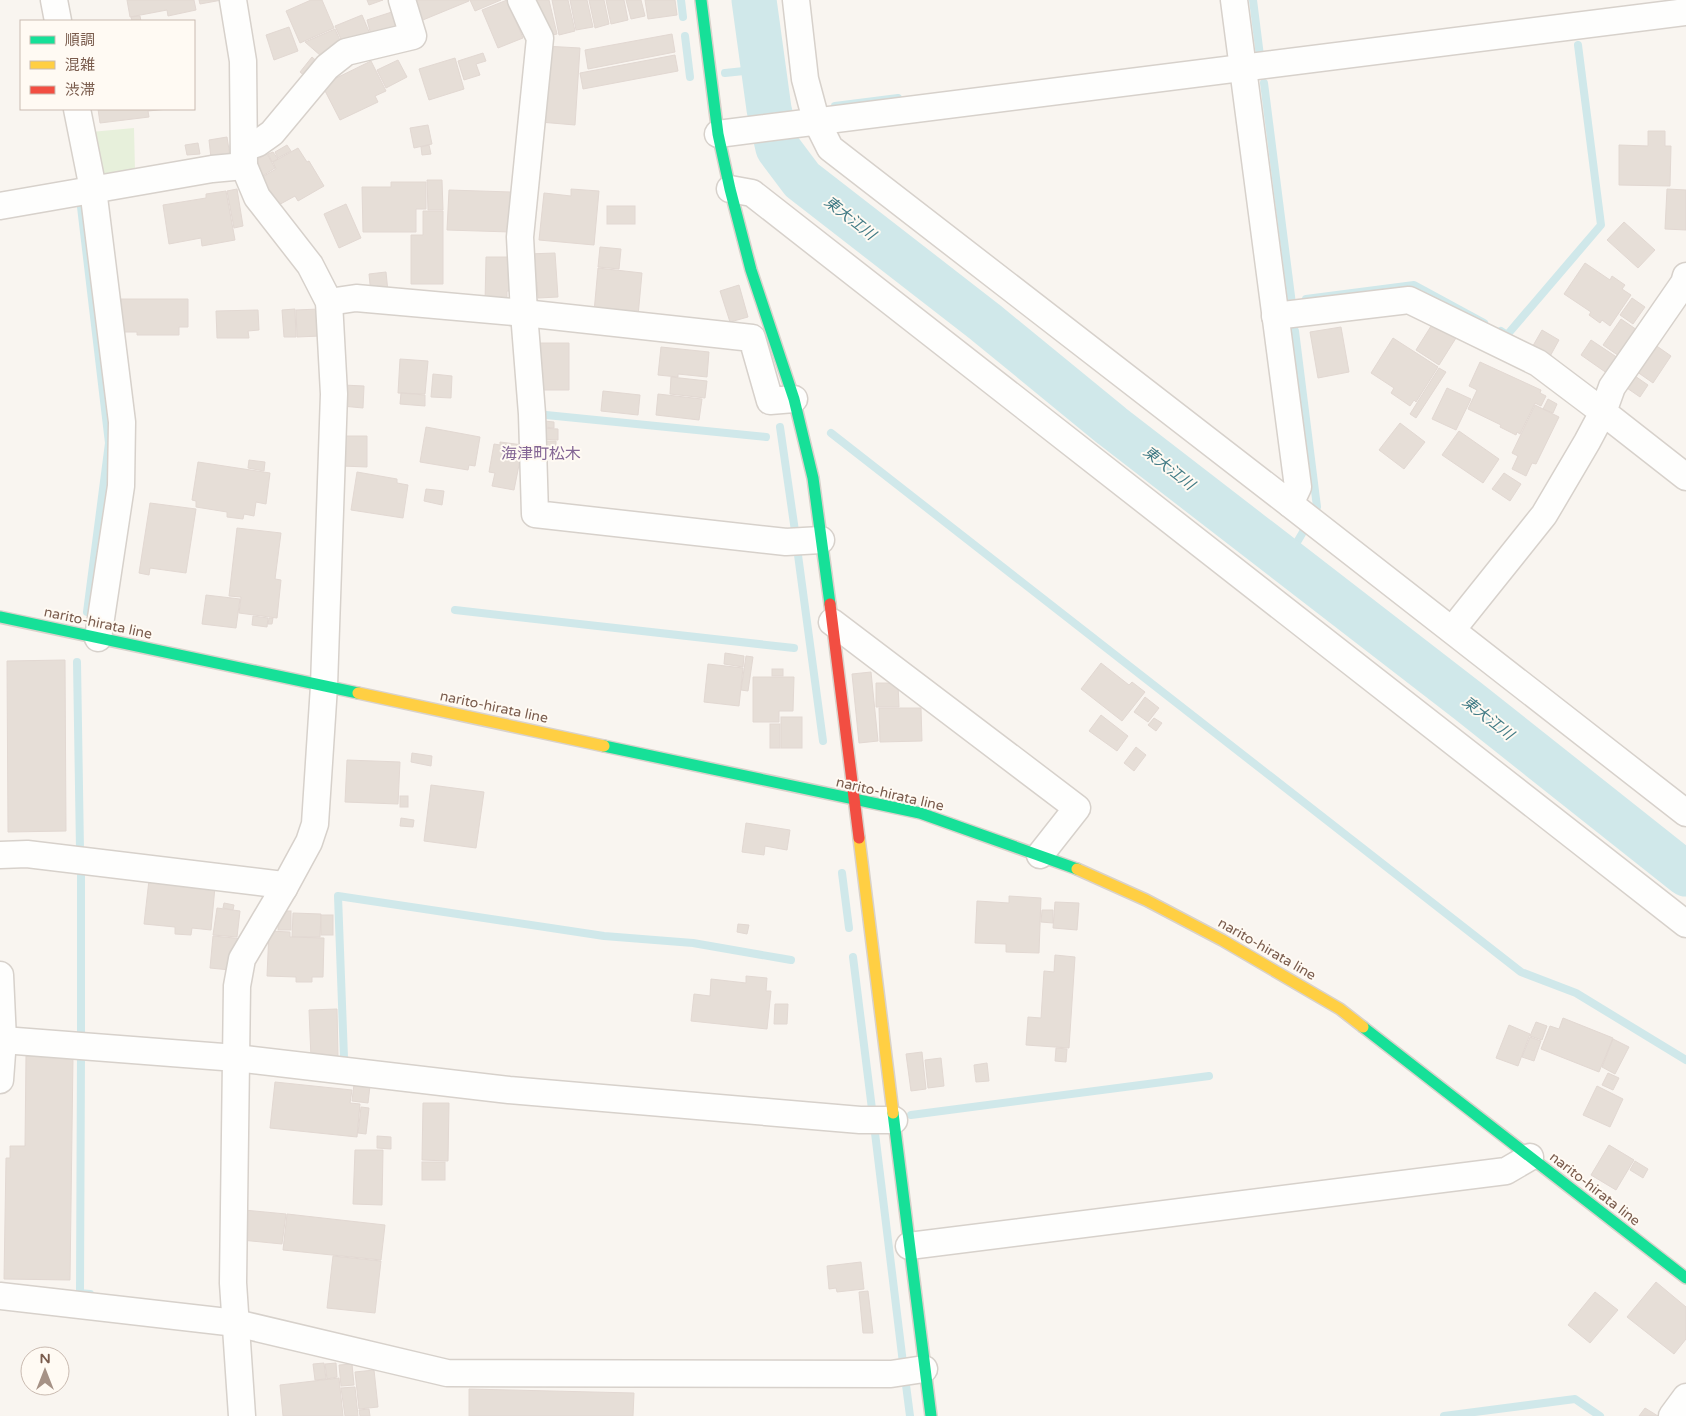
<svg xmlns="http://www.w3.org/2000/svg" width="1686" height="1416" font-family="'Varela Round','Noto Sans JP',sans-serif">
<style>
.green{fill:#e7f0db}
.lines{fill:none;stroke-linecap:round;stroke-linejoin:round}
.stream{stroke:#d0e8ea;stroke-width:8}
.river{stroke:#d0e8ea;stroke-width:45}
.building{fill:#e6ded7;stroke:#e2d8d2}
.street-casing{stroke:#d7d1cb;stroke-width:29}
.fast-casing{stroke:#d9d2cb;stroke-width:14}
.slow-casing{stroke:#d9d2cb;stroke-width:14}
.jam-casing{stroke:#d9d2cb;stroke-width:14}
.street{stroke:#fefefd;stroke-width:26}
.fast{stroke:#16e098;stroke-width:11}
.slow{stroke:#ffcf43;stroke-width:11}
.jam{stroke:#f24e42;stroke-width:11}
.labels{text-anchor:middle;dominant-baseline:central;stroke-width:4;stroke-linejoin:round;paint-order:stroke}
.street-label{font-size:14px;fill:#7a5c4d;stroke:#fffaf3}
.water-label{font-size:15px;font-style:italic;fill:#437c86;stroke:#fffaf3}
.quarter-label{font-size:16px;fill:#846695;stroke:#fffaf3}
</style>
<rect width="100%" height="100%" fill="#f9f5f0"/>
<polygon class="green" points="134,128 135,171 105,176 100,173 91,132"/>
<g class="lines">
<g class="stream">
<polyline points="681,0 683,17"/>
<polyline points="1253,0 1260,56 1265,55"/>
<polyline points="685,36 690,77"/>
<polyline points="725,73 763,69"/>
<polyline points="1264,83 1292,304"/>
<polyline points="835,106 898,98"/>
<polyline points="81,207 109,443 87,612"/>
<polyline points="1306,299 1414,285 1484,323"/>
<polyline points="1295,331 1317,507 1314,514"/>
<polyline points="1501,331 1507,335 1601,225 1578,45"/>
<polyline points="546,415 766,437"/>
<polyline points="780,427 795,531"/>
<polyline points="831,433 1521,972 1576,993 1686,1060"/>
<polyline points="798,555 823,741"/>
<polyline points="1286,561 1303,532"/>
<polyline points="455,610 794,648"/>
<polyline points="77,662 80,850"/>
<polyline points="81,866 81,1036"/>
<polyline points="842,873 849,928"/>
<polyline points="853,957 872,1109"/>
<polyline points="81,1054 80,1293 90,1294"/>
<polyline points="344,1058 338,896 604,936 693,943 791,960"/>
<polyline points="911,1115 1209,1076"/>
<polyline points="875,1133 903,1363 899,1363"/>
<polyline points="906,1385 910,1416"/>
<polyline points="1444,1416 1575,1399 1600,1416"/>
</g>
<polyline class="river" points="754,0 769,109 778,148 802,180 985,322 1112,426 1468,701 1686,874"/>
</g>
<g class="building">
<polygon points="127,0 194,0 196,10 168,16 167,10 130,17"/>
<polygon points="199,0 222,0 200,4"/>
<polygon points="311,0 322,0 334,28 300,43 286,11"/>
<polygon points="367,0 383,0 369,5"/>
<polygon points="410,0 469,0 469,1 418,22"/>
<polygon points="470,0 501,0 475,11"/>
<polygon points="507,0 523,38 498,48 482,10"/>
<polygon points="535,0 549,0 557,34 543,37"/>
<polygon points="552,0 568,0 575,31 559,35"/>
<polygon points="570,0 587,0 593,27 576,30"/>
<polygon points="589,0 604,0 609,24 595,28"/>
<polygon points="606,0 624,0 628,20 611,24"/>
<polygon points="626,0 641,0 645,16 631,19"/>
<polygon points="645,0 675,0 677,15 648,19"/>
<polygon points="398,10 403,25 371,35 367,20"/>
<polygon points="362,15 370,34 344,46 335,26"/>
<polygon points="140,16 141,21 132,21 131,17"/>
<polygon points="289,27 298,51 274,60 266,35"/>
<polygon points="335,29 343,47 321,56 305,42"/>
<polygon points="672,34 675,52 588,69 585,50"/>
<polygon points="544,46 580,48 575,125 540,122"/>
<polygon points="483,53 486,61 476,64 480,75 464,80 458,61"/>
<polygon points="675,55 678,71 583,89 580,73"/>
<polygon points="312,57 321,65 308,79 300,72"/>
<polygon points="455,58 464,89 429,100 419,69"/>
<polygon points="398,60 407,77 386,88 377,70"/>
<polygon points="371,61 386,91 375,96 378,102 340,120 322,85"/>
<polygon points="98,109 168,109 148,111 149,117 100,123"/>
<polygon points="428,125 432,144 414,148 410,128"/>
<polygon points="1648,131 1665,131 1665,146 1671,146 1670,186 1619,185 1619,145 1648,146"/>
<polygon points="227,137 230,156 211,158 209,140"/>
<polygon points="198,143 200,154 187,155 185,145"/>
<polygon points="287,145 291,151 278,158 275,152"/>
<polygon points="429,145 431,154 422,155 421,147"/>
<polygon points="298,148 307,162 309,161 324,186 298,201 295,196 275,207 259,179 276,169 273,162"/>
<polygon points="273,152 278,159 272,162 268,154"/>
<polygon points="267,154 275,168 258,179 249,164"/>
<polygon points="427,180 442,180 443,210 428,210"/>
<polygon points="391,182 426,182 426,209 416,209 416,232 363,232 362,187 391,187"/>
<polygon points="237,189 243,226 234,228 227,191"/>
<polygon points="571,189 599,191 594,245 539,240 544,193 571,196"/>
<polygon points="1667,189 1686,190 1686,230 1665,229"/>
<polygon points="449,190 511,192 510,232 447,230"/>
<polygon points="226,191 235,240 202,246 201,238 169,244 163,205 206,198 206,194"/>
<polygon points="346,204 361,238 339,248 324,214"/>
<rect x="607" y="206" width="28" height="18"/>
<polygon points="423,211 443,211 443,284 411,284 411,235 423,235"/>
<polygon points="1624,222 1655,250 1638,268 1607,240"/>
<polygon points="600,247 621,249 619,269 598,267"/>
<polygon points="555,253 558,297 538,298 537,282 530,282 528,254"/>
<polygon points="486,257 512,257 511,291 507,291 507,303 485,303"/>
<polygon points="1585,263 1610,280 1612,276 1625,285 1622,289 1631,295 1610,326 1602,320 1600,323 1589,315 1591,312 1564,294"/>
<polygon points="598,268 642,273 638,316 594,312"/>
<polygon points="386,272 388,292 371,294 369,274"/>
<polygon points="739,285 748,317 730,322 720,291"/>
<polygon points="1632,298 1645,307 1633,324 1620,315"/>
<polygon points="121,299 188,299 188,327 179,327 179,335 137,335 137,332 121,332"/>
<polygon points="295,309 296,337 284,337 282,310"/>
<polygon points="319,309 320,336 297,337 296,310"/>
<polygon points="258,310 259,330 248,331 249,338 217,338 216,311"/>
<polygon points="1621,319 1640,332 1622,358 1603,345"/>
<polygon points="1433,323 1456,338 1439,365 1416,350"/>
<polygon points="1341,327 1349,372 1318,378 1310,332"/>
<polygon points="1542,330 1559,340 1548,360 1530,351"/>
<polygon points="1393,338 1438,367 1416,402 1414,400 1410,406 1391,393 1394,388 1371,373"/>
<polygon points="1591,340 1621,360 1611,376 1581,355"/>
<polygon points="1651,342 1671,356 1653,383 1633,369"/>
<polygon points="539,343 569,343 569,390 540,390"/>
<polygon points="661,347 709,352 707,377 678,374 678,377 658,375"/>
<polygon points="400,359 428,361 425,394 398,393"/>
<polygon points="1480,362 1541,390 1540,393 1546,396 1541,406 1535,403 1520,434 1517,432 1516,435 1500,427 1501,425 1468,409 1477,390 1469,386"/>
<polygon points="1439,368 1446,372 1416,418 1410,414"/>
<polygon points="433,374 452,376 451,398 431,397"/>
<polygon points="1632,374 1648,385 1640,397 1624,386"/>
<polygon points="671,377 707,381 705,398 670,394"/>
<polygon points="343,385 364,386 363,408 342,406"/>
<polygon points="1447,388 1471,399 1456,430 1432,419"/>
<polygon points="603,391 640,395 638,415 601,411"/>
<polygon points="401,393 425,395 425,406 400,404"/>
<polygon points="658,394 702,399 699,420 656,415"/>
<polygon points="1548,399 1557,404 1553,413 1543,409"/>
<polygon points="1535,405 1559,417 1536,464 1532,463 1526,476 1512,469 1518,456 1512,453"/>
<polygon points="544,421 554,422 554,428 544,427"/>
<polygon points="1400,423 1425,442 1404,469 1379,450"/>
<polygon points="426,427 480,437 475,466 469,465 468,470 420,462"/>
<polygon points="541,428 558,429 558,440 541,439"/>
<polygon points="1459,431 1499,459 1483,483 1442,455"/>
<polygon points="343,436 367,436 367,467 342,466"/>
<polygon points="546,441 556,441 556,450 545,450"/>
<polygon points="500,442 523,445 514,490 492,486 495,473 489,472 494,444 500,445"/>
<polygon points="249,460 265,462 264,471 248,468"/>
<polygon points="198,462 270,473 266,504 256,502 254,516 244,514 243,519 227,517 227,512 196,507 196,501 192,500"/>
<polygon points="357,472 397,479 397,483 408,485 403,518 351,510"/>
<polygon points="1504,473 1521,484 1510,501 1492,489"/>
<polygon points="426,489 444,491 442,505 424,501"/>
<polygon points="150,503 196,509 186,573 150,568 149,575 139,573"/>
<polygon points="237,528 281,533 275,579 281,580 277,618 239,613 241,597 229,596"/>
<polygon points="206,595 240,599 236,628 202,624"/>
<polygon points="253,616 268,618 267,627 252,625"/>
<polygon points="269,618 273,618 272,624 268,624"/>
<polygon points="725,653 744,656 743,667 724,664"/>
<polygon points="746,656 753,657 748,691 741,690"/>
<polygon points="65,660 66,831 8,832 7,661"/>
<polygon points="1101,663 1129,685 1132,682 1145,692 1122,721 1081,689"/>
<polygon points="708,664 743,668 739,706 704,702"/>
<rect x="772" y="669" width="11" height="7"/>
<polygon points="871,672 878,741 859,743 852,674"/>
<polygon points="753,677 794,677 793,711 779,711 779,722 753,722"/>
<polygon points="876,683 898,683 899,707 876,707"/>
<polygon points="1145,697 1159,708 1148,722 1134,712"/>
<polygon points="879,708 921,708 922,741 880,742"/>
<polygon points="1101,715 1128,736 1117,751 1089,731"/>
<rect x="781" y="717" width="21" height="31"/>
<polygon points="1154,718 1162,723 1156,731 1148,725"/>
<rect x="770" y="724" width="10" height="24"/>
<polygon points="1136,747 1146,755 1134,771 1124,763"/>
<polygon points="412,753 432,756 431,766 411,762"/>
<polygon points="347,760 400,762 398,804 345,802"/>
<polygon points="431,785 484,792 476,848 424,841"/>
<rect x="400" y="796" width="8" height="11"/>
<polygon points="401,818 414,820 413,827 400,826"/>
<polygon points="746,823 790,830 787,850 765,846 764,855 742,852"/>
<polygon points="149,880 215,887 211,930 192,928 191,935 175,934 175,927 144,924"/>
<polygon points="1009,896 1041,898 1039,953 1006,952 1006,944 975,943 977,901 1009,903"/>
<polygon points="1055,902 1079,903 1077,930 1053,928"/>
<polygon points="224,903 234,905 233,910 223,908"/>
<polygon points="217,908 240,911 237,937 213,935"/>
<polygon points="1042,910 1053,910 1053,923 1041,922"/>
<rect x="278" y="911" width="13" height="19"/>
<polygon points="293,913 321,914 320,937 292,937"/>
<rect x="321" y="915" width="12" height="20"/>
<polygon points="738,924 749,925 747,934 737,932"/>
<polygon points="269,931 290,932 290,937 324,938 323,977 312,977 312,982 296,982 296,977 267,976"/>
<polygon points="213,936 245,939 230,970 210,968"/>
<polygon points="1055,955 1075,957 1069,1048 1026,1045 1028,1017 1041,1018 1044,971 1054,972"/>
<polygon points="746,976 767,978 766,991 771,991 767,1029 691,1021 694,994 710,996 711,979 746,983"/>
<polygon points="775,1004 788,1004 787,1024 774,1024"/>
<polygon points="337,1009 338,1057 311,1058 309,1010"/>
<polygon points="1563,1018 1613,1038 1599,1072 1541,1049 1550,1026 1559,1029"/>
<polygon points="1536,1022 1547,1026 1542,1040 1530,1036"/>
<polygon points="1509,1025 1530,1034 1518,1066 1496,1058"/>
<polygon points="1530,1037 1541,1041 1534,1061 1522,1057"/>
<polygon points="1613,1039 1629,1047 1615,1074 1602,1067"/>
<polygon points="1056,1048 1067,1049 1066,1062 1055,1061"/>
<polygon points="922,1052 926,1089 911,1091 906,1054"/>
<polygon points="26,1056 73,1057 70,1280 4,1279 6,1158 10,1158 10,1146 25,1146"/>
<polygon points="941,1058 944,1086 928,1088 925,1060"/>
<polygon points="987,1063 989,1081 976,1082 974,1065"/>
<polygon points="1608,1073 1619,1078 1613,1090 1602,1085"/>
<polygon points="275,1082 352,1090 350,1103 360,1104 357,1137 270,1128"/>
<polygon points="354,1084 370,1086 368,1103 352,1101"/>
<polygon points="1597,1086 1623,1099 1610,1127 1583,1115"/>
<polygon points="423,1103 449,1103 448,1161 422,1160"/>
<polygon points="361,1107 369,1108 366,1134 358,1133"/>
<polygon points="377,1136 391,1137 391,1149 377,1148"/>
<polygon points="1609,1145 1634,1160 1616,1190 1591,1175"/>
<polygon points="355,1150 383,1150 382,1205 353,1204"/>
<polygon points="1635,1161 1648,1169 1643,1178 1630,1170"/>
<rect x="422" y="1162" width="23" height="18"/>
<polygon points="244,1210 286,1214 282,1244 241,1240"/>
<polygon points="287,1214 385,1225 381,1260 283,1250"/>
<polygon points="333,1256 381,1261 375,1313 327,1308"/>
<polygon points="861,1262 864,1289 837,1292 836,1288 829,1289 827,1266"/>
<polygon points="1656,1282 1686,1307 1686,1339 1674,1354 1627,1317"/>
<polygon points="868,1291 873,1333 863,1333 859,1292"/>
<polygon points="1595,1292 1618,1310 1590,1343 1568,1325"/>
<polygon points="324,1363 326,1379 315,1380 313,1364"/>
<polygon points="336,1363 337,1377 327,1379 325,1364"/>
<polygon points="352,1364 354,1385 341,1386 339,1365"/>
<polygon points="374,1370 378,1407 359,1409 355,1372"/>
<polygon points="339,1378 343,1416 283,1416 280,1385"/>
<polygon points="355,1387 358,1416 345,1416 341,1388"/>
<polygon points="469,1389 634,1393 633,1416 469,1416"/>
<polygon points="1645,1408 1658,1416 1639,1416"/>
<polygon points="369,1409 370,1416 360,1416 359,1410"/>
</g>
<g class="lines">
<defs>
<g id="street">
<polyline points="54,0 58,21"/>
<polyline points="233,0 243,61 244,166 257,197 310,265 329,302 334,394 324,686 315,824 309,842 284,888 242,959 237,986 233,1283 242,1416"/>
<polyline points="521,0 540,38 520,237 524,313 532,414 535,514 786,542 821,540"/>
<polyline points="796,0 805,79 816,120 830,148 1290,504 1298,487 1234,0"/>
<polyline points="77,109 93,189 122,422 121,486 98,638"/>
<polyline points="718,134 1686,12"/>
<polyline points="244,148 258,143 272,133 327,67 346,52 413,36 402,0"/>
<polyline points="730,189 752,193 1686,924"/>
<polyline points="0,206 212,169 244,166"/>
<polyline points="1686,276 1684,283 1612,387 1603,412 1686,477"/>
<polyline points="329,302 356,298 524,313 752,338 770,401 794,399"/>
<polyline points="1275,316 1409,300 1538,363 1603,412 1587,442 1544,515 1452,630"/>
<polyline points="1290,504 1686,813"/>
<polyline points="832,622 1077,808 1040,855"/>
<polyline points="0,855 27,854 275,884 284,888"/>
<polyline points="0,975 3,1040 0,1080"/>
<polyline points="3,1040 236,1058 509,1090 860,1120 894,1120"/>
<polyline points="909,1246 1506,1171 1530,1157"/>
<polyline points="0,1296 236,1323 447,1373 891,1374 924,1369"/>
<polyline points="1672,1416 1686,1397"/>
</g>
<g id="fast">
<polyline points="701,0 718,134 730,189 751,270 794,399 813,478 830,604"/>
<polyline points="0,617 358,693"/>
<polyline points="604,746 920,813 1077,869"/>
<polyline points="1363,1027 1686,1278"/>
<polyline points="893,1113 931,1416"/>
</g>
<g id="slow">
<polyline points="358,693 604,746"/>
<polyline points="859,838 893,1113"/>
<polyline points="1077,869 1146,900 1222,940 1340,1009 1363,1027"/>
</g>
<polyline id="jam" points="830,604 859,838"/>
</defs>
<use href="#street" class="street-casing"/>
<use href="#fast" class="fast-casing"/>
<use href="#slow" class="slow-casing"/>
<use href="#jam" class="jam-casing"/>
<use href="#street" class="street"/>
<use href="#fast" class="fast"/>
<use href="#slow" class="slow"/>
<use href="#jam" class="jam"/>
</g>
<g class="labels">
<g class="street-label">
<text transform="translate(98 623) rotate(12)">narito-hirata line</text>
<text transform="translate(494 707) rotate(12)">narito-hirata line</text>
<text transform="translate(890 794) rotate(13)">narito-hirata line</text>
<text transform="translate(1267 949) rotate(30)">narito-hirata line</text>
<text transform="translate(1595 1189) rotate(38)">narito-hirata line</text>
</g>
<g class="water-label">
<text transform="translate(850 218) rotate(38)">東大江川</text>
<text transform="translate(1169 468) rotate(38)">東大江川</text>
<text transform="translate(1488 718) rotate(38)">東大江川</text>
</g>
<g class="quarter-label">
<text x="541" y="454">海津町松木</text>
</g>
</g>
<rect x="20" y="20" width="175" height="90" fill="#fffaf3" stroke="#cabbb1"/>
<rect x="30" y="36" width="25" height="8" fill="#16e098" stroke="#cabbb1"/>
<text x="65" y="45" font-size="15" fill="#7a5c4d">順調</text>
<rect x="30" y="61" width="25" height="8" fill="#ffcf43" stroke="#cabbb1"/>
<text x="65" y="70" font-size="15" fill="#7a5c4d">混雑</text>
<rect x="30" y="86" width="25" height="8" fill="#f24e42" stroke="#cabbb1"/>
<text x="65" y="95" font-size="15" fill="#7a5c4d">渋滞</text>
<g transform="translate(45 1371)"><circle r="24" fill="#fffaf3" stroke="#cabbb1"/>
<path d="M0-4L9 19L0 12L-9 19Z" fill="#a69286"/>
<text y="-8" font-size="14" font-weight="bold" text-anchor="middle" fill="#7a5c4d">N</text>
</g>
</svg>
